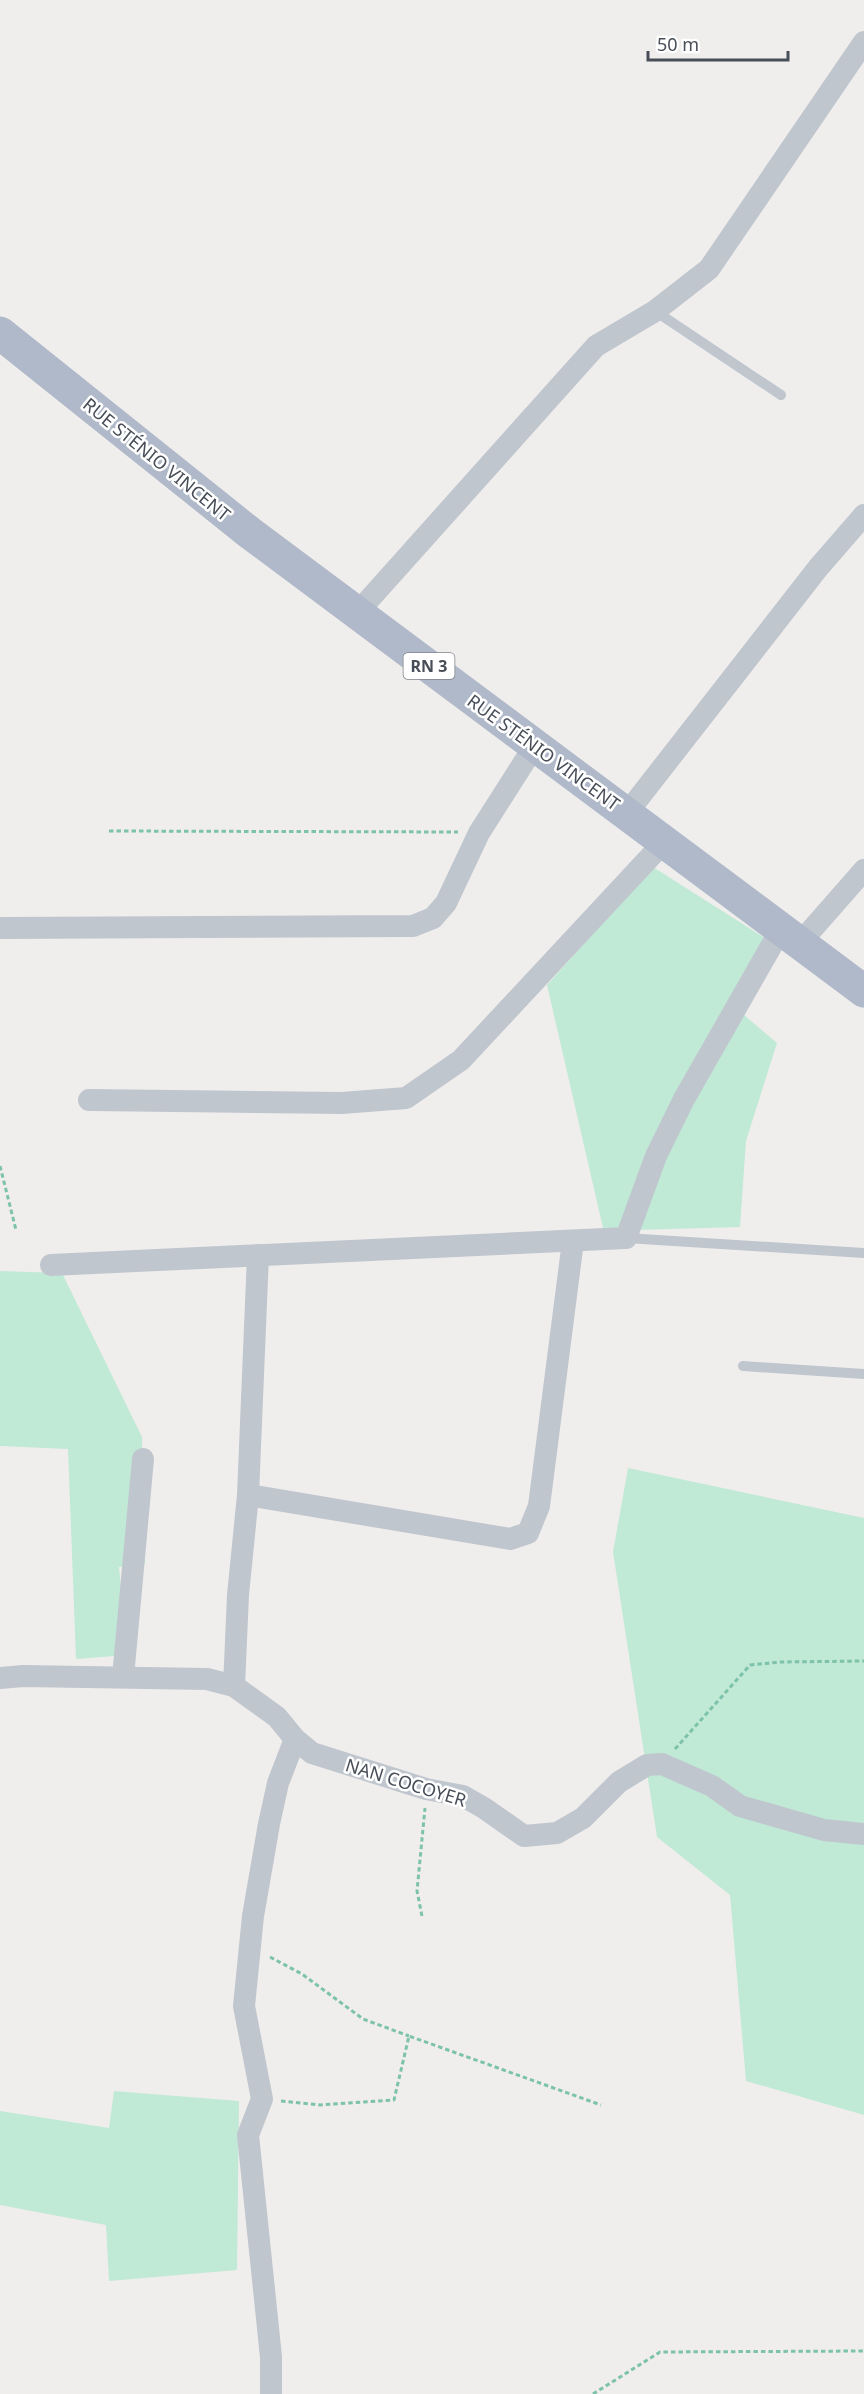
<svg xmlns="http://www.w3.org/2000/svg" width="864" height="2394" font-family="'Noto Sans',sans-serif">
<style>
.green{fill:#c0e9d6}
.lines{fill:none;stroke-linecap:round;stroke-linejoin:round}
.path{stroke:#7dc2ab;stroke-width:3;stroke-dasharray:4.5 3;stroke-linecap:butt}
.service{stroke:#c0c6ce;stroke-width:10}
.minor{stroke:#c0c6ce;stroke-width:22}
.primary{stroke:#b0b9c9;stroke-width:33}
.labels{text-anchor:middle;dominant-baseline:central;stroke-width:5;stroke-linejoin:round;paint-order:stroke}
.shield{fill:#fff;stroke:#7f838a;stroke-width:1.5}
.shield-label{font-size:16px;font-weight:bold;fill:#484e58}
.street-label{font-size:18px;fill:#484e58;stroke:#fff}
</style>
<rect width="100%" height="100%" fill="#f0eeed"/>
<g class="green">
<polygon points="653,867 776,945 737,1009 777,1043 746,1141 740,1227 635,1230 603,1228 547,985"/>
<polygon points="0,1271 62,1273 142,1437 145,1564 119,1567 127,1655 76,1659 68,1449 0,1446"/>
<polygon points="628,1468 864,1518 864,2115 746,2081 730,1895 657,1837 613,1552"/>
<polygon points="114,2091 239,2101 237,2270 109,2281 106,2225 0,2205 0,2111 109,2128"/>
</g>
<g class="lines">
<g class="path">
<polyline points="109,831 458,832"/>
<polyline points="0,1166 16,1230"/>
<polyline points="675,1749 750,1665 781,1662 864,1661"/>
<polyline points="422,1916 417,1891 425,1808"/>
<polyline points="270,1957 302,1974 363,2019 409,2036"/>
<polyline points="281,2101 320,2105 394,2100 409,2036 601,2105"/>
<polyline points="593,2394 660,2352 864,2351"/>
</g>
<g class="service">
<polyline points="655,311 781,395"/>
<polyline points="626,1238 864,1253"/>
<polyline points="743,1366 864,1374"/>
</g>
<g class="minor">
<polyline points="357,613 596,346 655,311 709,269 864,42"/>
<polyline points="627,813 818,568 864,515"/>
<polyline points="0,928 413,926 433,918 446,903 479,833 535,745"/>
<polyline points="800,943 864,870"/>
<polyline points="89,1100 342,1103 406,1098 461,1060 665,841"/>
<polyline points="51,1265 626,1238 656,1156 684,1099 781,929"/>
<polyline points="248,1495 510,1539 528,1533 539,1506 573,1241"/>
<polyline points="123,1677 143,1459"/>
<polyline points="0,1678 23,1676 207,1679 234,1686 277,1717 295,1739 312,1753 426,1789 463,1796 484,1808 524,1836 557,1833 583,1818 619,1782 647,1765 662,1764 712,1786 740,1806 824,1830 864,1834"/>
<polyline points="234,1686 238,1595 248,1495 258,1255"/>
<polyline points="271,2394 271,2357 248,2135 262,2099 244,2006 253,1916 269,1824 278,1783 295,1739"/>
</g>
<polyline class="primary" points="0,333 250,533 864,991"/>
</g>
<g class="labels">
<rect class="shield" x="403.5" y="653" width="51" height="26" rx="4.5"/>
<g class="shield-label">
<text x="429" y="666">RN 3</text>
</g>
<g class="street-label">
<text transform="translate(157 459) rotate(39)">RUE STÉNIO VINCENT</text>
<text transform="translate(544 752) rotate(36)">RUE STÉNIO VINCENT</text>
<text transform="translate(406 1782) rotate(17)">NAN COCOYER</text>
</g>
</g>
<path d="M648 51v9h140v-9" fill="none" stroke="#484e58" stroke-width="3"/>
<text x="657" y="51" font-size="18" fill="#484e58" stroke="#ffffff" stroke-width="4.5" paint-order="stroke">50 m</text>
</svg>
